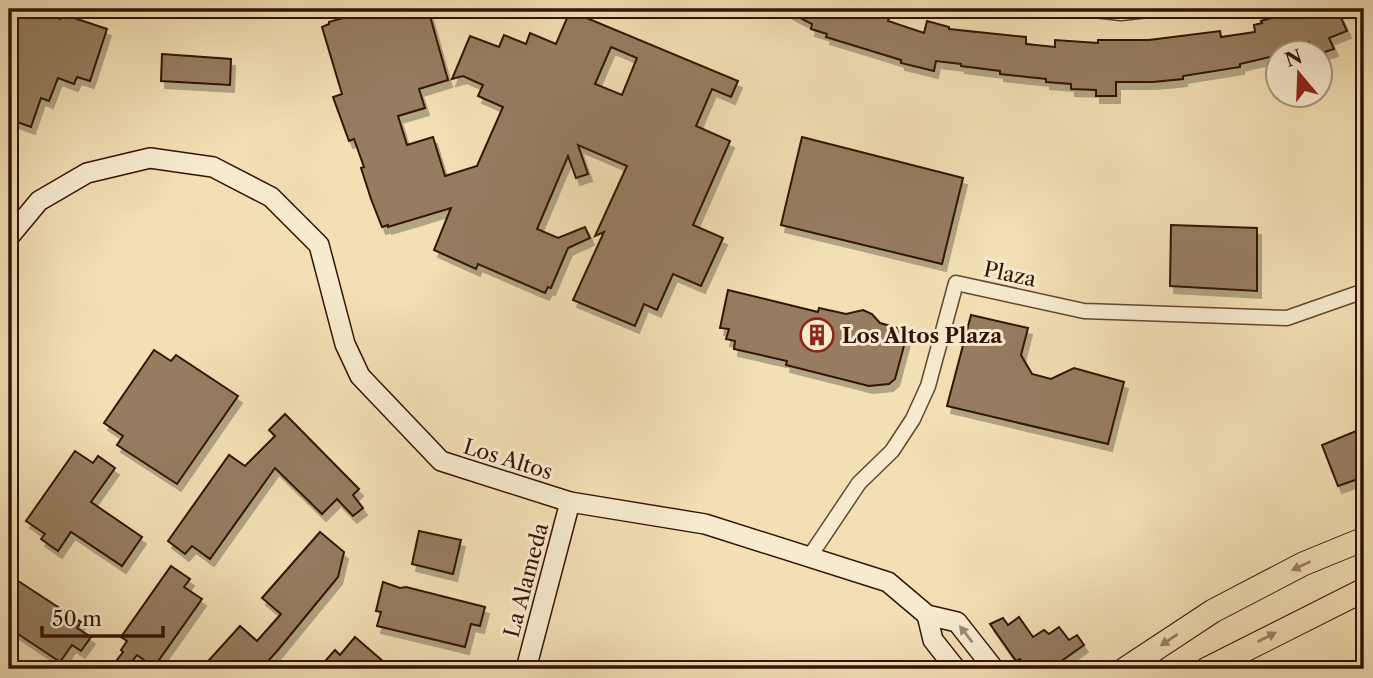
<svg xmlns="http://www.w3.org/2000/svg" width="1373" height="678" font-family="'Libre Caslon Text',serif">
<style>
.building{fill:#967d60;stroke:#331305;stroke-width:2;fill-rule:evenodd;filter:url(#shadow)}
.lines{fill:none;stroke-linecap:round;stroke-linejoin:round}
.street-casing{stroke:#634631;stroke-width:17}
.secondary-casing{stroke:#331305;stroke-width:22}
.primary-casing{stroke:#331305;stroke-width:25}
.street{stroke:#f7eace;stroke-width:14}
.secondary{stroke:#f7eace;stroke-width:19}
.primary{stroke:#f2dfb4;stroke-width:23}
.oneway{fill:#9c8365}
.oneway2{fill:#9f8974}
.labels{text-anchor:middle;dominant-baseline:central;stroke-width:6;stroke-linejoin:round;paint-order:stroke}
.street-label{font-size:21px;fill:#331305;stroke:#f7eace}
.poi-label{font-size:21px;font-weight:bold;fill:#331305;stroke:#f7eace;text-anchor:start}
</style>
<defs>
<filter id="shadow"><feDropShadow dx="4" dy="7" stdDeviation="0" flood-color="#0004"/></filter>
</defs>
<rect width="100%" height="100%" fill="#f2dfb4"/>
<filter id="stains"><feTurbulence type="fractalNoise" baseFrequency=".00286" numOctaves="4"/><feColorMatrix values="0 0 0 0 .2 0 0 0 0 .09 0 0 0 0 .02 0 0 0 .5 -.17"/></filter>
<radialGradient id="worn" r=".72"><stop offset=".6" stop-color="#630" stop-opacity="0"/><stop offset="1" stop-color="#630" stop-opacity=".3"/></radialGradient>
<g class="building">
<polygon points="9,9 31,9 60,19 62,14 107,29 90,81 77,77 74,84 58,78 49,101 41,98 31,127 9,119"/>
<path d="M 374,9 L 428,9 L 448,80 L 419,89 L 425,108 L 398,116 L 407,145 L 433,137 L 445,176 L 477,166 L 503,107 L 478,96 L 483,85 L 463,76 L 452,79 L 470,36 L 499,47 L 504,35 L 526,44 L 530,33 L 556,44 L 570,11 L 738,81 L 731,97 L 712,89 L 696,126 L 730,141 L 693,225 L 723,238 L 701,286 L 673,274 L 657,310 L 644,304 L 635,326 L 573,300 L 604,232 L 595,236 L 627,166 L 578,145 L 588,174 L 576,178 L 568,156 L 537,229 L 558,238 L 585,227 L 590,238 L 568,248 L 551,288 L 548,287 L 545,293 L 478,264 L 476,269 L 434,250 L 451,208 L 388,227 L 388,225 L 382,227 L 371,199 L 361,168 L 364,167 L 354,139 L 349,141 L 333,97 L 342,94 L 322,27 L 329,24 L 329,22 ZM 611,47 L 637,58 L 622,95 L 595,84 Z"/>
<polygon points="783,9 867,9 890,16 888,21 924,33 927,21 949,27 949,29 1026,37 1026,44 1055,47 1055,40 1098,43 1098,40 1149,40 1220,31 1221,37 1255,32 1254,25 1262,23 1261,21 1303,9 1337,9 1347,31 1329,38 1334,49 1325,52 1314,52 1309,42 1286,47 1287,52 1278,52 1278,55 1240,64 1240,67 1183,76 1183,79 1153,82 1116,82 1116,96 1096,96 1096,90 1071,89 1071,84 1046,82 1046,79 1000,74 1000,71 961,66 961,64 936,61 934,71 901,63 901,60 826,37 827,34 811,29 812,24"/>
<polygon points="162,54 231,59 230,85 161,81"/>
<polygon points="802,137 963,178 942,264 781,225"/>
<polygon points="1171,225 1257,228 1257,291 1170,286"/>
<polygon points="728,290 818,312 819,308 846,314 863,310 872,314 880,323 908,331 895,379 889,384 869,386 786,365 787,361 734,349 735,341 726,339 729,329 720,328"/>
<polygon points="971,315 1028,328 1021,355 1032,374 1051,379 1074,368 1124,382 1108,444 947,406"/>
<polygon points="154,350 171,361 176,355 238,396 177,484 117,445 123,436 104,423"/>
<polygon points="285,414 359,489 353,495 363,508 353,516 337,499 322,514 275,468 210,559 192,546 185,554 168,541 229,455 245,466 275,436 269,430"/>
<polygon points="1356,431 1359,439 1364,437 1364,477 1338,486 1322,445"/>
<polygon points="75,451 93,463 98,456 115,468 91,502 142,537 122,566 71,532 58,551 41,539 45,534 26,521"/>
<polygon points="419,531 461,540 453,574 412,564"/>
<polygon points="320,532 344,552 338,577 278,650 261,669 201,669 240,626 257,641 281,614 262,598"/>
<polygon points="171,566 190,579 184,587 202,599 154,667 137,655 126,669 110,669 123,652 121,650 127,641 121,637"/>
<polygon points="9,575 81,622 77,628 91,637 81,651 72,645 60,662 9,628"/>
<polygon points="383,582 400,588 406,587 485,607 480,626 471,624 465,647 377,626 381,612 376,611"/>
<polygon points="1019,617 1033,637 1044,630 1049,634 1059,627 1069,640 1077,635 1084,645 1050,669 1040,669 1035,664 1027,669 1020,659 1016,661 990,624 1003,618 1008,625"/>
<polygon points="355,637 392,669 318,669 335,650 340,655"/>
</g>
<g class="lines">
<defs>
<g id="street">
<polyline points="1086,9 1121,13 1157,9"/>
<polyline points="810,556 859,483 892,451 913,419 928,386 956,283 1084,311 1287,318 1364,291"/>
</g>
<g id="secondary">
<polyline points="9,237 39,201 87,173 150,158 213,167 271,197 319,245 345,344 360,376 441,461 570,502 705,524 888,582 927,615 957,622 994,669"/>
<polyline points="927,615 933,640 956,669"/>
<polyline points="526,669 570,502"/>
</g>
<g id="primary">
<polyline points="1125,669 1213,611 1303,564 1364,539"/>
<polyline points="1207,669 1364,590"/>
</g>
</defs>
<use href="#street" class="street-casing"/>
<use href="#secondary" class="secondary-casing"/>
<use href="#primary" class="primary-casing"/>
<use href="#street" class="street"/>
<use href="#secondary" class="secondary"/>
<use href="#primary" class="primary"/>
</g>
<defs><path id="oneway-solid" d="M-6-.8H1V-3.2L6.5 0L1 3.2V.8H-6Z" transform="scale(1.75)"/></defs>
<g class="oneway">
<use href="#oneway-solid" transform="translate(1301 566) rotate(155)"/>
<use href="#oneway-solid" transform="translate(1267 637) rotate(-27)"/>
<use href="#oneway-solid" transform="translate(1169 640) rotate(146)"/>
</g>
<use class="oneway2" href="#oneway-solid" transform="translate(966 634) rotate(-128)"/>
<defs>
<symbol id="building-ring" viewBox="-11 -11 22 22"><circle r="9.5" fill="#f7eace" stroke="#8f2418" stroke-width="1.5"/><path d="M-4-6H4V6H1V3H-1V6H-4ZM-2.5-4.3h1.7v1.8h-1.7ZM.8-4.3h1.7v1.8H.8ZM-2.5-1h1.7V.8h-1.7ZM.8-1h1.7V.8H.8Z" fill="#8f2418"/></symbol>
</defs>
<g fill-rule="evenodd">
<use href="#building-ring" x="798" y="316" width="38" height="38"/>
</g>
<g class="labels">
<g class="street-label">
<text transform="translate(1010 274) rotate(12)">Plaza</text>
<text transform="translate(508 459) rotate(17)">Los Altos</text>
<text transform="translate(526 580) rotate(-75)">La Alameda</text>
</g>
<g class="poi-label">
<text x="842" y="335">Los Altos Plaza</text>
</g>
</g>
<rect width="1373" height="678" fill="none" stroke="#f2dfb4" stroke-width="35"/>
<rect x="10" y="10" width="1352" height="657" fill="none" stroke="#331305" stroke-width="3.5"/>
<rect x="18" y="18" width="1338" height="643" fill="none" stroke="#331305" stroke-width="2"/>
<g transform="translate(1299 74) rotate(341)"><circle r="33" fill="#f7eace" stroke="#a9947e" stroke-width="2"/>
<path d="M0-5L12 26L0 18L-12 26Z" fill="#8f2418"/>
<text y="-10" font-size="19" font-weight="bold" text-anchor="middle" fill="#331305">N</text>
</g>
<path d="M42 626v10h121v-10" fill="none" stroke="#331305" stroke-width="3.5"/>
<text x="52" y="626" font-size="21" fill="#331305" stroke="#f7eace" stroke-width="5" paint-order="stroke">50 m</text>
<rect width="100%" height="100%" filter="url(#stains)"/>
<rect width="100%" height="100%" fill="url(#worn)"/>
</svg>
